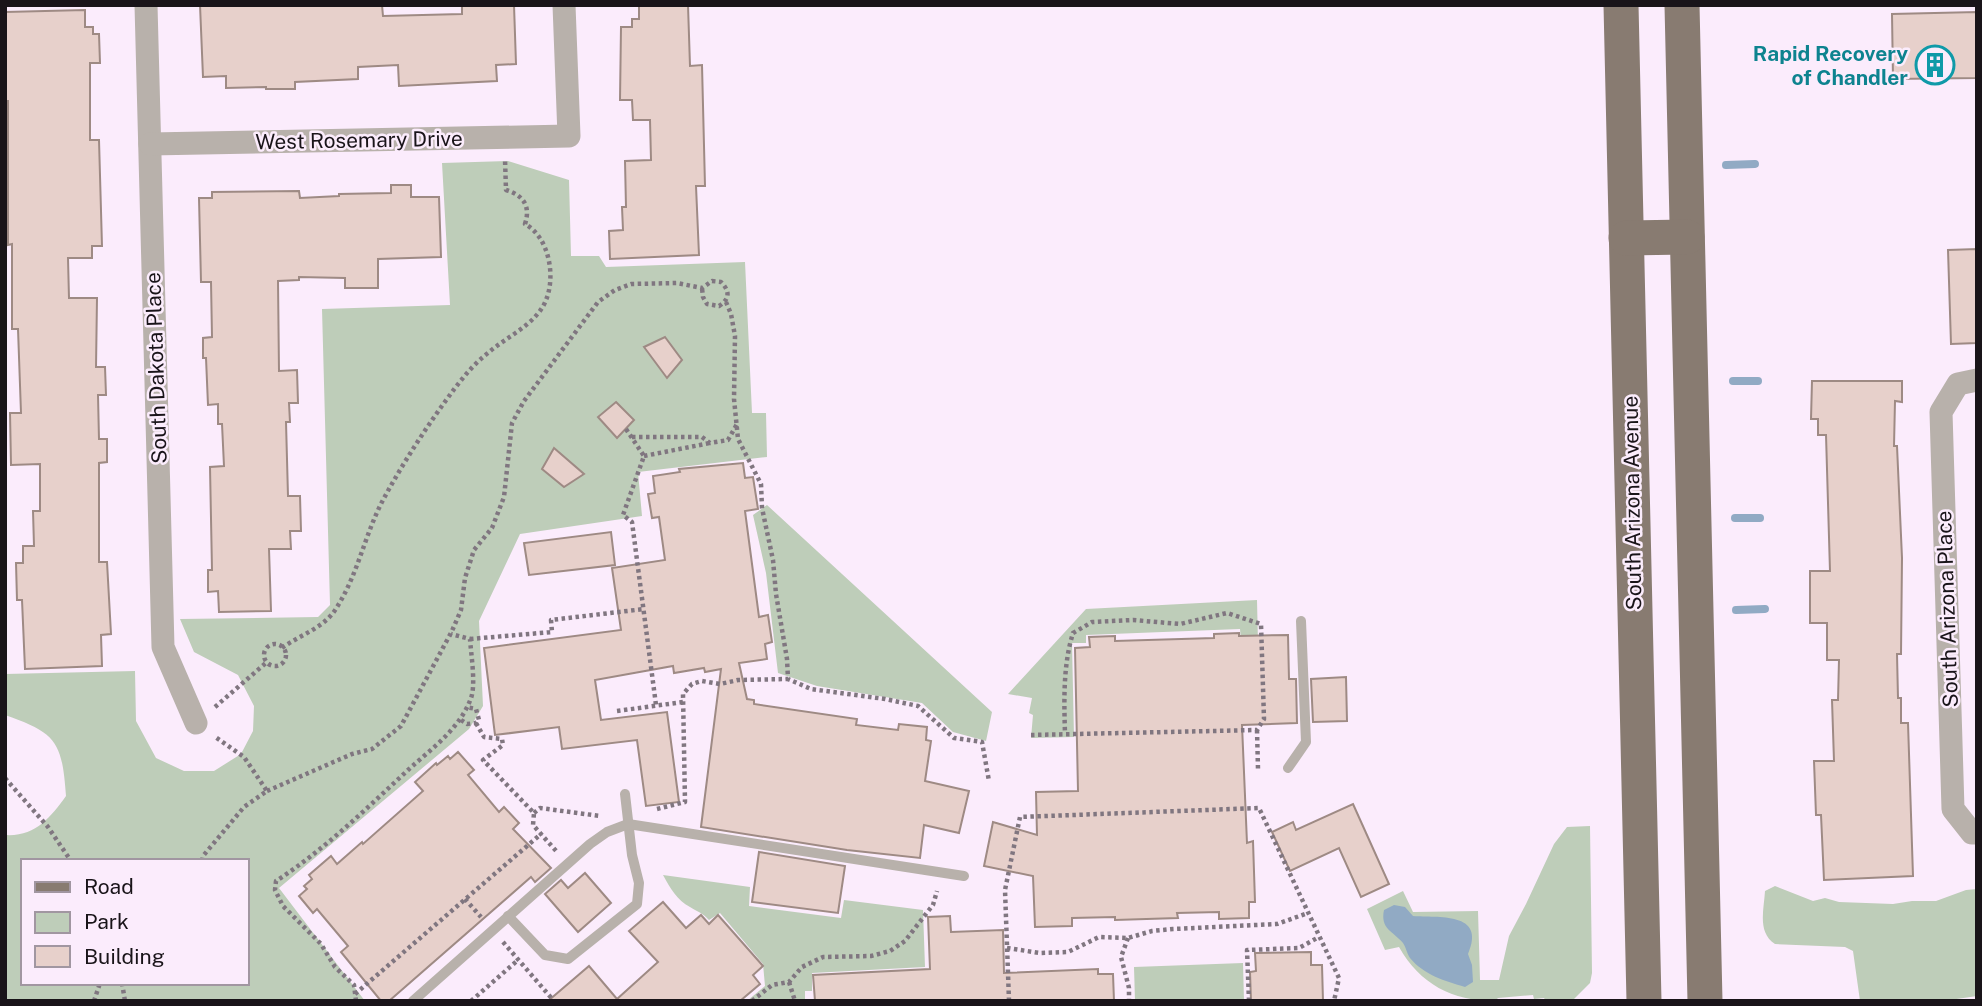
<svg xmlns="http://www.w3.org/2000/svg" width="1982" height="1006" font-family="'Public Sans',sans-serif">
<style>
.green{fill:#becdb9;fill-rule:evenodd}
.water{fill:#91aac4}
.lines{fill:none;stroke-linecap:round;stroke-linejoin:round}
.stream{stroke:#91aac4;stroke-width:8}
.building{fill:#e7d0cb;stroke:#9e8a84;stroke-width:2}
.path{stroke:#807680;stroke-width:4.5;stroke-dasharray:3.5 3.5;stroke-linecap:butt}
.lane{stroke:#b8b1ab;stroke-width:10}
.street{stroke:#b8b1ab;stroke-width:23}
.primary{stroke:#887b71;stroke-width:35}
.labels{text-anchor:middle;dominant-baseline:central;stroke-width:5;stroke-linejoin:round;paint-order:stroke}
.culture-label{font-size:21px;font-weight:bold;fill:#0d838f;stroke:#fbecfc;text-anchor:end}
.street-label{font-size:21px;fill:#191419;stroke:#fbecfc}
</style>
<rect width="100%" height="100%" fill="#fbecfc"/>
<g class="green">
<path d="M 508,161 L 569,180 L 571,256 L 599,256 L 606,267 L 745,262 L 752,413 L 766,413 L 767,457 L 638,472 L 642,516 L 520,534 L 479,621 L 483,706 L 469,729 L 279,888 L 365,1001 L 5,1001 L 5,835 C 35,837 50,818 66,796 C 62,742 57,733 5,715 L 5,674 L 135,671 L 136,721 L 156,758 L 184,771 L 214,771 L 241,754 L 253,731 L 254,706 L 238,675 L 194,652 L 180,619 L 318,617 L 330,605 L 322,309 L 450,305 L 442,163 ZM 23,861 L 247,861 L 247,983 L 23,983 Z"/>
<polygon points="767,505 992,712 986,741 953,732 922,703 817,686 778,673 766,573 753,515"/>
<polygon points="1257,600 1258,644 1241,641 1240,629 1086,635 1086,643 1072,643 1074,737 1031,738 1033,715 1029,713 1032,698 1008,694 1086,609"/>
<path d="M 1590,826 L 1592,973 L 1590,983 L 1572,1001 L 1546,1001 L 1544,998 L 1534,999 L 1533,995 L 1498,998 L 1495,1001 C 1452,1001 1420,984 1399,947 L 1385,950 L 1367,909 L 1403,891 L 1413,912 L 1478,911 L 1480,980 L 1499,980 L 1509,936 L 1526,904 L 1554,844 L 1567,827 Z"/>
<path d="M 663,875 L 750,887 L 749,906 L 841,918 L 844,900 L 923,910 L 925,967 L 812,973 L 812,991 L 805,991 L 805,1001 L 747,1001 L 765,986 L 763,964 L 720,913 L 709,920 C 703,913 698,912 690,907 C 677,900 670,888 663,875 Z"/>
<path d="M 1775,886 L 1813,901 L 1825,898 L 1839,902 L 1893,904 L 1912,901 L 1936,901 L 1966,890 L 1977,889 L 1977,996 L 1943,1001 L 1860,1001 L 1853,951 L 1845,947 L 1775,944 C 1757,932 1764,910 1765,891 Z"/>
<polygon points="1243,963 1244,1001 1135,1001 1134,967"/>
</g>
<path class="water" d="M 1394,905 L 1405,907 L 1413,916 C 1437,918 1487,911 1468,954 L 1472,965 L 1473,982 L 1465,987 C 1445,981 1424,975 1410,958 C 1407,954 1406,947 1403,943 C 1393,931 1380,929 1384,910 Z"/>
<g class="lines">
<g class="stream">
<polyline points="1726,165 1755,164"/>
<polyline points="1733,381 1758,381"/>
<polyline points="1735,518 1760,518"/>
<polyline points="1736,610 1765,609"/>
</g>
</g>
<g class="building">
<polygon points="200,5 382,5 383,16 462,14 462,5 514,5 516,64 496,65 497,81 399,86 398,65 358,67 358,79 295,82 295,89 266,89 266,87 226,88 226,76 203,77"/>
<polygon points="639,5 688,5 690,66 702,65 705,186 696,186 699,255 610,259 609,231 623,230 622,207 626,207 625,161 651,160 650,120 633,120 632,100 620,100 621,27 632,27 632,19 639,19"/>
<polygon points="85,10 85,27 93,27 93,34 99,34 100,63 90,63 90,140 99,140 102,246 92,246 92,258 68,258 69,298 97,298 96,367 105,367 106,395 98,395 99,439 107,439 107,462 99,463 99,562 107,562 111,634 101,635 102,666 25,669 22,600 17,600 16,563 23,563 23,546 34,546 33,511 40,511 40,464 11,465 10,413 21,413 18,329 12,329 12,244 8,245 8,101 5,101 5,12"/>
<polygon points="1977,12 1977,78 1893,79 1892,14"/>
<polygon points="391,185 411,185 411,197 439,197 441,257 378,259 378,288 345,288 345,278 299,277 299,280 278,281 279,371 297,370 298,403 289,403 290,422 286,422 288,496 300,496 301,531 290,531 291,549 269,549 271,611 219,612 218,591 208,592 208,570 212,570 210,467 224,466 222,424 218,424 218,404 208,405 206,358 203,358 203,338 212,337 211,282 201,282 199,198 212,198 212,192 299,191 300,198 339,196 339,194 391,193"/>
<polygon points="1977,249 1977,343 1951,344 1948,250"/>
<polygon points="665,337 682,360 667,378 644,347"/>
<polygon points="1812,381 1902,381 1902,402 1895,401 1894,446 1897,446 1902,558 1901,654 1897,654 1898,698 1901,698 1901,723 1908,723 1913,876 1824,880 1821,815 1816,815 1814,761 1834,761 1832,700 1838,700 1839,660 1827,660 1827,623 1810,623 1810,571 1830,571 1826,435 1818,435 1818,419 1811,419"/>
<polygon points="616,402 634,420 617,438 598,417"/>
<polygon points="554,448 584,474 564,487 542,469"/>
<polygon points="743,463 745,478 753,477 758,509 745,511 759,617 768,615 772,642 765,644 767,659 739,663 747,699 754,700 754,704 857,719 856,725 898,730 899,724 927,727 926,740 931,741 925,781 969,791 959,833 924,825 920,858 847,850 701,827 721,669 705,672 704,668 674,673 673,666 595,680 601,720 667,712 679,802 646,806 637,740 562,749 559,727 495,735 484,648 621,630 612,568 665,560 659,517 652,518 648,494 655,493 653,476 680,472 679,469"/>
<polygon points="611,532 615,565 529,575 524,543"/>
<polygon points="1239,633 1239,636 1288,635 1289,679 1296,679 1297,723 1242,725 1247,843 1253,841 1255,902 1249,902 1249,918 1219,919 1219,912 1177,913 1178,918 1115,920 1115,917 1072,918 1072,926 1035,927 1033,876 984,866 993,822 1037,835 1036,792 1078,791 1075,648 1090,647 1089,637 1115,636 1115,641 1214,638 1214,634"/>
<polygon points="1346,677 1347,721 1313,722 1311,679"/>
<polygon points="458,752 474,770 468,775 499,812 504,807 519,823 513,829 551,868 535,882 531,877 389,1001 381,1001 341,952 348,946 317,909 313,913 299,896 307,889 304,886 312,879 309,875 331,856 337,864 362,842 363,844 423,791 415,782 436,763 437,765 448,756 450,759"/>
<polygon points="1353,804 1389,884 1361,897 1339,848 1290,871 1272,832 1293,822 1296,830"/>
<polygon points="759,852 845,866 838,913 752,902"/>
<polygon points="585,873 611,903 578,932 545,894 561,880 568,888"/>
<polygon points="663,902 686,928 701,915 709,924 718,915 763,966 753,975 760,984 740,1001 548,1001 589,966 617,999 658,962 629,931"/>
<polygon points="950,916 951,932 1003,930 1004,973 1098,969 1098,974 1113,974 1114,1001 815,1001 813,975 930,969 928,917"/>
<polygon points="1311,952 1311,965 1322,965 1323,1001 1251,1001 1250,972 1256,971 1255,953"/>
</g>
<g class="lines">
<g class="path">
<polyline points="726,302 731,314 735,336 734,399 738,439 761,484 762,508 773,560 776,594 787,659 788,679 811,689 885,699 918,706 954,738 982,742 989,781"/>
<polyline points="626,429 644,456 623,515 632,522 656,705"/>
<polyline points="632,437 702,437 710,443 728,440 737,424"/>
<polyline points="644,456 710,443"/>
<polyline points="470,639 552,632 551,620 644,609"/>
<circle cx="275" cy="655" r="11"/>
<path d="M 282,648 C 301,634 325,628 337,607 C 358,574 365,534 383,500 C 404,461 429,423 455,388 C 465,375 475,363 488,353 C 506,337 537,324 546,300 C 556,276 549,237 525,224 C 531,206 523,195 506,190 L 505,159"/>
<polyline points="215,707 267,662"/>
<polyline points="617,711 683,702"/>
<polyline points="461,720 467,724 476,723 479,720 476,709 466,707"/>
<polyline points="476,723 484,737 502,739 503,745 483,760 534,813 533,825 557,852"/>
<polyline points="1257,730 1258,769"/>
<path d="M 1031,735 L 1257,730 L 1264,719 L 1261,624 L 1227,613 L 1180,624 L 1133,620 L 1092,622 L 1073,633 C 1063,665 1064,700 1065,734"/>
<polyline points="5,778 48,827 71,861"/>
<path d="M 267,791 L 352,754 L 372,749 L 401,726 L 452,631 L 461,610 L 465,578 L 474,550 L 492,528 L 504,497 L 512,423 L 524,401 L 598,302 L 615,290 L 631,284 L 677,283 L 702,288 L 712,281 L 721,282 C 730,291 730,299 719,306 L 707,304 L 703,297 L 702,288"/>
<polyline points="657,809 685,802 683,694 692,684 702,681 720,684 738,680 788,679"/>
<polyline points="534,813 540,808 600,816"/>
<polyline points="202,861 203,856 244,807 267,791 244,757 214,736"/>
<polyline points="465,899 481,917"/>
<polyline points="1128,938 1121,957 1129,988 1129,1001"/>
<polyline points="503,942 554,1001"/>
<polyline points="1007,948 1040,953 1068,952 1099,937 1128,938 1152,931 1173,929 1277,924 1308,913"/>
<polyline points="789,982 795,1001"/>
<polyline points="122,983 125,1001"/>
<polyline points="355,994 541,834"/>
<polyline points="94,1001 100,983"/>
<path d="M 356,1001 L 354,985 L 335,967 L 321,944 L 283,906 L 275,890 L 276,881 C 324,850 366,809 408,770 C 431,749 460,729 471,698 C 476,685 471,654 470,639 L 451,634"/>
<polyline points="471,1001 518,960"/>
<polyline points="752,1001 772,985 789,982 802,967 823,957 871,956 890,951 905,941 915,928 933,905 937,891"/>
<polyline points="1009,1001 1005,890 1020,817 1259,808 1339,978 1334,1001"/>
<polyline points="1249,1001 1247,950 1299,948 1319,937"/>
</g>
<g class="lane">
<polyline points="1288,768 1306,742 1301,621"/>
<polyline points="508,916 545,955 568,959 637,904 639,883 632,855 625,794"/>
<polyline points="413,1001 590,844 607,832 628,824 964,876"/>
</g>
<g class="street">
<polyline points="146,5 163,647 196,723"/>
<polyline points="150,144 569,136 564,5"/>
<polyline points="1977,380 1958,384 1941,412 1953,809 1972,833 1977,833"/>
</g>
<g class="primary">
<polyline points="1621,5 1644,1001"/>
<polyline points="1682,5 1705,1001"/>
<polyline points="1626,238 1687,237"/>
</g>
</g>
<defs>
<symbol id="building-ring" viewBox="-11 -11 22 22"><circle r="9.5" fill="#fbecfc" stroke="#0f9aa8" stroke-width="1.5"/><path d="M-4-6H4V6H1V3H-1V6H-4ZM-2.5-4.3h1.7v1.8h-1.7ZM.8-4.3h1.7v1.8H.8ZM-2.5-1h1.7V.8h-1.7ZM.8-1h1.7V.8H.8Z" fill="#0f9aa8"/></symbol>
</defs>
<g fill-rule="evenodd">
<use href="#building-ring" x="1913" y="43" width="44" height="44"/>
</g>
<g class="labels">
<g class="culture-label">
<text x="1908" y="53">Rapid Recovery<tspan x="1908" dy="24">of Chandler</tspan></text>
</g>
<g class="street-label">
<text transform="translate(359 140) rotate(-1)">West Rosemary Drive</text>
<text transform="translate(156 368) rotate(-92)">South Dakota Place</text>
<text transform="translate(1632 503) rotate(-91)">South Arizona Avenue</text>
<text transform="translate(1947 609) rotate(-92)">South Arizona Place</text>
</g>
</g>
<rect width="1982" height="1006" fill="none" stroke="#191419" stroke-width="14"/>
<rect x="21" y="859" width="228" height="126" fill="#fbecfc" stroke="#a196a1" stroke-width="2"/>
<rect x="35" y="882" width="35" height="10" fill="#887b71" stroke="#a196a1" stroke-width="2"/>
<text x="84" y="894" font-size="21" fill="#191419">Road</text>
<rect x="35" y="912" width="35" height="21" fill="#becdb9" stroke="#a196a1" stroke-width="2"/>
<text x="84" y="929" font-size="21" fill="#191419">Park</text>
<rect x="35" y="946" width="35" height="21" fill="#e7d0cb" stroke="#a196a1" stroke-width="2"/>
<text x="84" y="964" font-size="21" fill="#191419">Building</text>
</svg>
